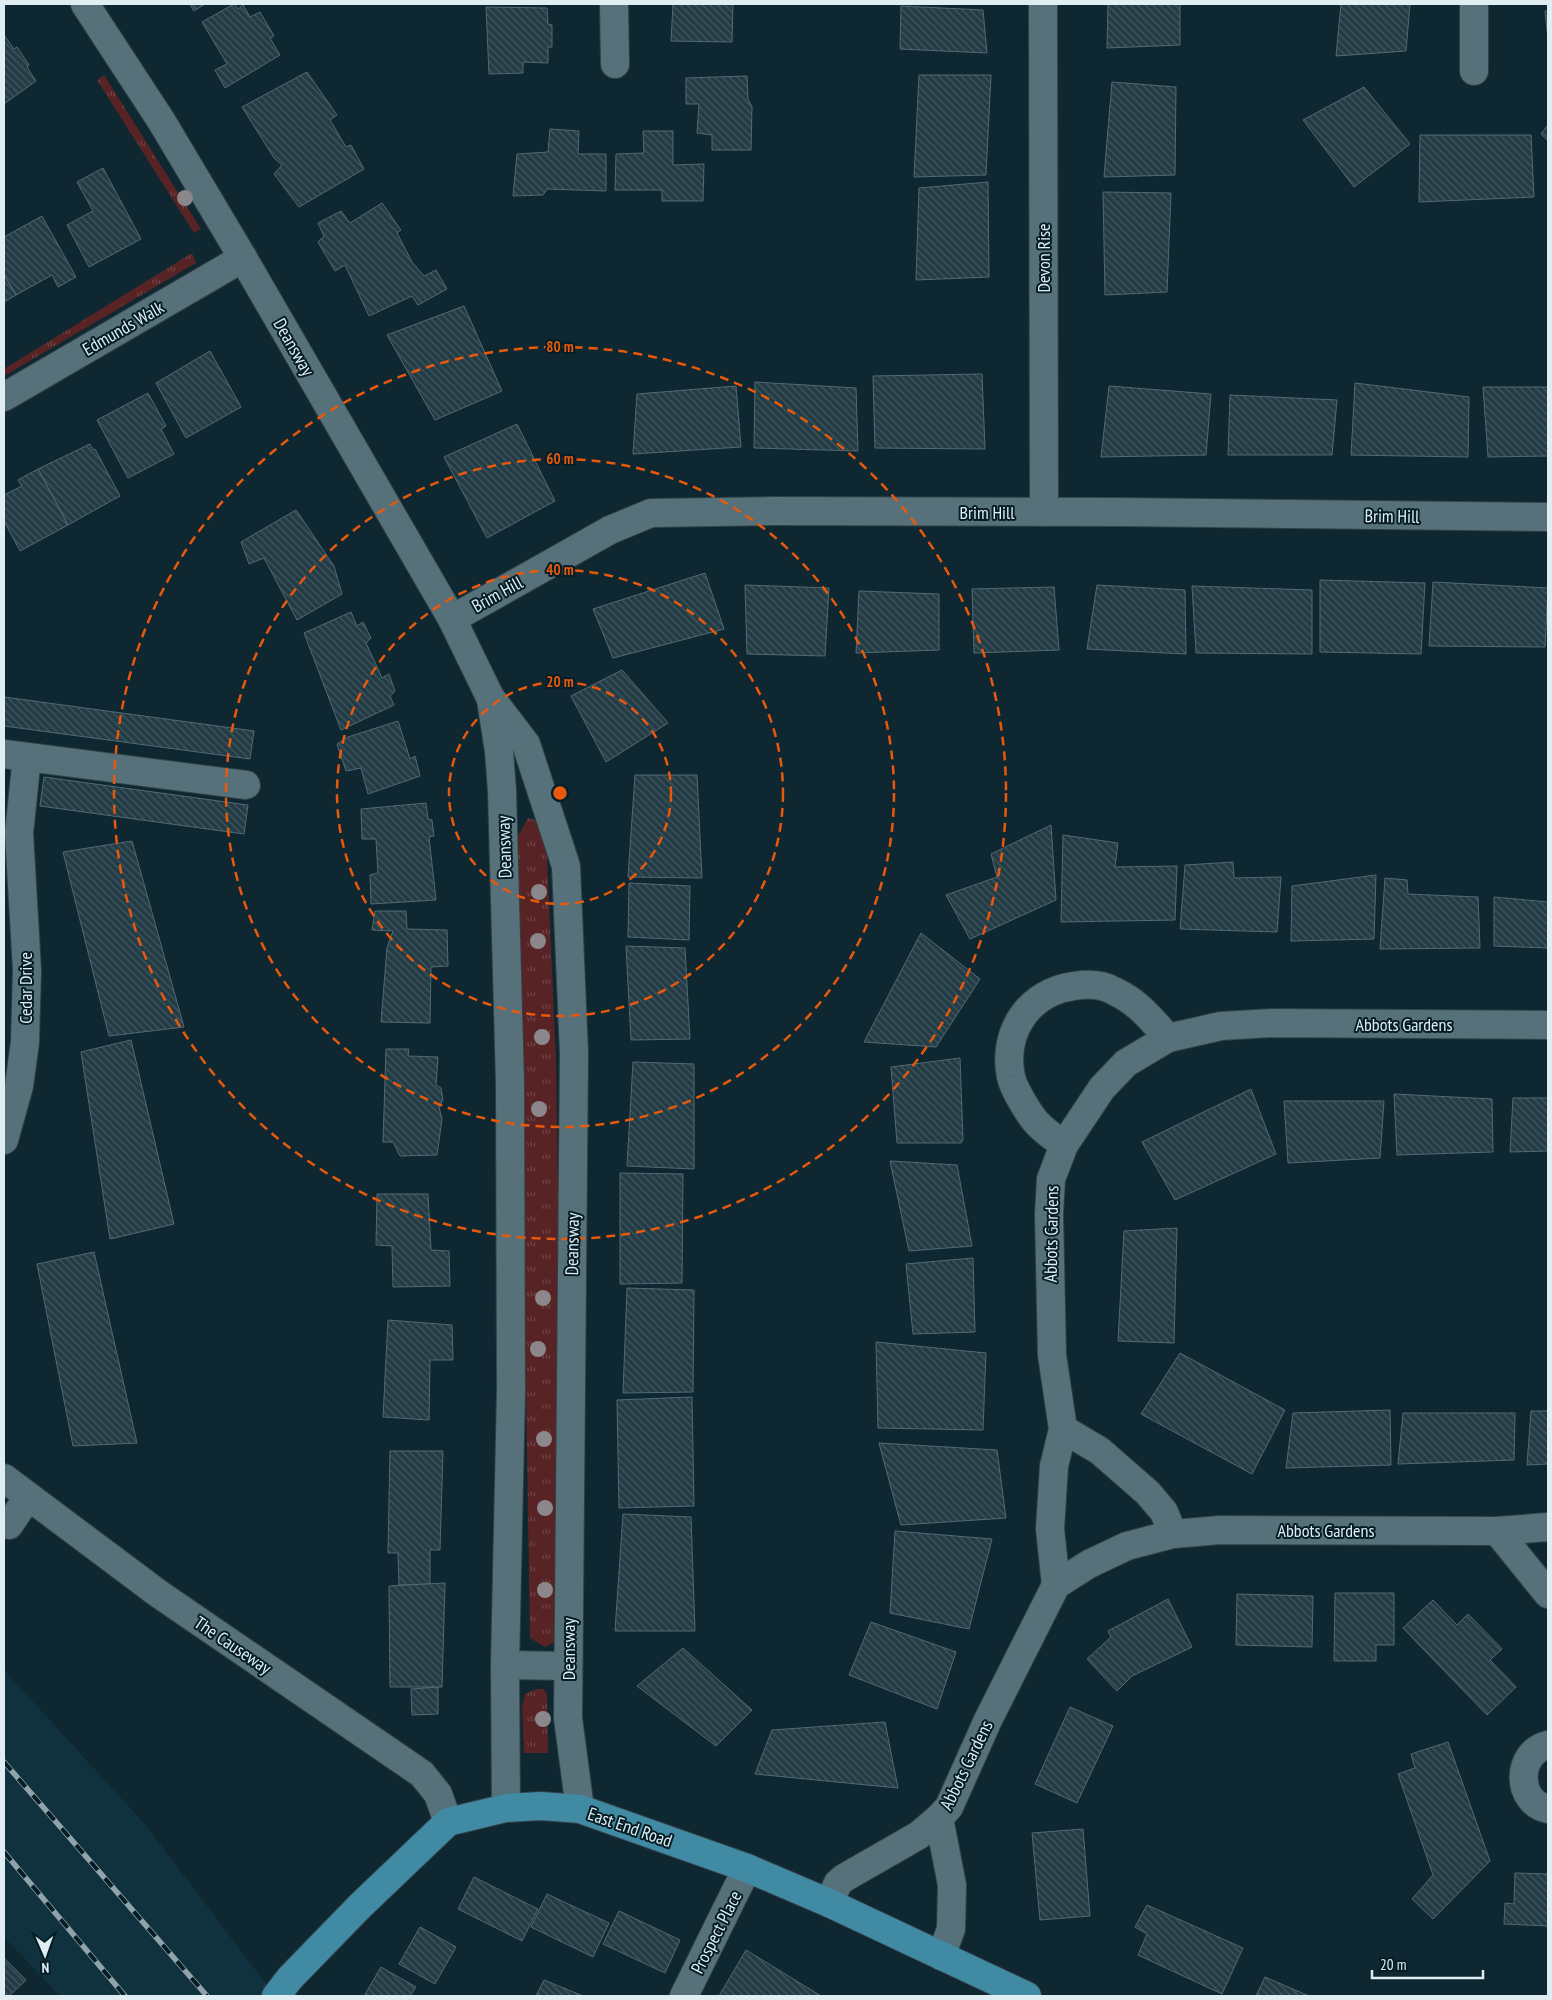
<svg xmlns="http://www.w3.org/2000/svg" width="1552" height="2000" font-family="'PT Sans Narrow',sans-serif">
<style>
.built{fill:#10323e}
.grass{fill:url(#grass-tufts)}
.building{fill:url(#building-back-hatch);stroke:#516a75}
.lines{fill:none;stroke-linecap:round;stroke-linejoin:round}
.minor-casing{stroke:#314148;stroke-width:30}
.major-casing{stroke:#314148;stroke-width:30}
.minor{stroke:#57717b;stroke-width:28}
.major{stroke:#418aa3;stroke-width:28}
.rail-casing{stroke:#91a3aa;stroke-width:5.5}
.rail{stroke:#051d26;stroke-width:4;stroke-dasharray:11;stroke-linecap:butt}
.tree{fill:#8c878b}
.ring{fill:none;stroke:#e8590c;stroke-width:2.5;stroke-dasharray:9 6}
.labels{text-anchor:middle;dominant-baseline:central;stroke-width:4;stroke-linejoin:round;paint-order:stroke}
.street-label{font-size:18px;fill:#e0eef4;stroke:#051d26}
.centre{fill:#e8590c;stroke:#051d26;stroke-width:2.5}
.ring-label{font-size:15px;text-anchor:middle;font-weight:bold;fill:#e8590c;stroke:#051d26;stroke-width:4;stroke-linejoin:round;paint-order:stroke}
</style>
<defs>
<pattern id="grass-tufts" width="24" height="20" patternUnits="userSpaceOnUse" patternTransform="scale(1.25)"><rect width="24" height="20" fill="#582325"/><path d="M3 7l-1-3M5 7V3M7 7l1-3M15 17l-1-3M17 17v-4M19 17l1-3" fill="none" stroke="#704345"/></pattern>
<pattern id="building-back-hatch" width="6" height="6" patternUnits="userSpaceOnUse" patternTransform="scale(1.25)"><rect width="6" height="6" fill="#223b44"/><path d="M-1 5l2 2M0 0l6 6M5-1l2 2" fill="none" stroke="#425860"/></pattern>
</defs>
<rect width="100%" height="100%" fill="#0f2730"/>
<polygon class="built" points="4,1670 145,1824 250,1963 277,1996 60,1996 4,1937"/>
<g class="grass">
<polygon points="104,75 201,229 194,233 97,80"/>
<polygon points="192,253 196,263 4,376 4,369"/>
<polygon points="528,818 540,822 547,859 556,1061 560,1325 560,1639 545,1647 530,1638 517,838"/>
<polygon points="536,1689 544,1689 547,1694 548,1753 524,1753 522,1707 525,1694"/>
</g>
<g class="building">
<polygon points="190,4 205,4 194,11"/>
<polygon points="234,4 238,9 243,5 250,17 260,12 274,36 270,38 280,55 225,88 215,70 227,64 202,22"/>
<polygon points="673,4 733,4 732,42 671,41"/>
<polygon points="1108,4 1180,4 1180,45 1107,48"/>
<polygon points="1341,4 1410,4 1406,51 1336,56"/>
<polygon points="901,6 983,10 987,53 900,49"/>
<polygon points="486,7 547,8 548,24 552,25 552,47 548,47 548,63 523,62 523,73 489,74"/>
<polygon points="1545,11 1548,11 1548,39"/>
<polygon points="4,35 14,49 17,47 29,65 27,67 36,81 4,104"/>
<polygon points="307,72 337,115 330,120 346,147 351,145 364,169 299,207 274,174 282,165 274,158 242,107"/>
<polygon points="919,75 991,75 986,175 914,177"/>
<polygon points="747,76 748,99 752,107 751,150 712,150 712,135 697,133 699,104 686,104 686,78"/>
<polygon points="1112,82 1176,87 1175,175 1104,177"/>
<polygon points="1364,87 1410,144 1354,187 1303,120"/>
<polygon points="1548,125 1548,141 1541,134"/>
<polygon points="550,129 579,131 578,154 606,154 606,191 547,189 543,195 513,196 517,154 548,152"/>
<polygon points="643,131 673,131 673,165 704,164 703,201 662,201 662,190 615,190 616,154 644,153"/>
<polygon points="1420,135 1531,135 1534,197 1419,202"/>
<polygon points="103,168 141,239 89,267 67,225 93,211 77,182"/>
<polygon points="988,182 989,277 916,280 919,188"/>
<polygon points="1103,192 1171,193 1167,292 1105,295"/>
<polygon points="382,203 401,230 397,233 412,262 424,276 436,270 447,289 418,305 412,296 369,316 345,265 335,271 318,242 324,236 318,223 341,211 350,223"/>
<polygon points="42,216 76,277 58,287 52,275 16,295 4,275 4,237"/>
<polygon points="4,275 16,295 4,302"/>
<polygon points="464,306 502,391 435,420 387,335"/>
<polygon points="210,351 241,407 186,438 156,383"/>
<polygon points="982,374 985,449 875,448 873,376"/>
<polygon points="755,382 856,388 858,451 754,448"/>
<polygon points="1355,383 1469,397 1468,457 1351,455"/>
<polygon points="736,386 741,447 633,454 637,394"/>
<polygon points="1109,386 1211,394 1206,455 1101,457"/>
<polygon points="1483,387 1548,387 1548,456 1488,457"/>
<polygon points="148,393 166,426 161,429 174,454 128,478 97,420"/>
<polygon points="1230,395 1337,400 1332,455 1228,455"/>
<polygon points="517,424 555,501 487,538 444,457"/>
<polygon points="90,444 93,450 95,449 120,496 68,525 38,469"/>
<polygon points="38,469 68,525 20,551 4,521 4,495 22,486 18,480"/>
<polygon points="296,510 334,566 342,594 297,620 264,558 249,564 241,542"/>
<polygon points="705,573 724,629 613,658 593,609"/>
<polygon points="1320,580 1425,583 1421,654 1320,652"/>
<polygon points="1433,582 1548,588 1545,647 1429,646"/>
<polygon points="745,585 829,588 825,656 747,654"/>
<polygon points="1097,585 1185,590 1186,654 1087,649"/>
<polygon points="1192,586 1312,590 1312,654 1196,653"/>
<polygon points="1054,587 1059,650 974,653 972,589"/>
<polygon points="859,591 939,594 939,650 856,653"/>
<polygon points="351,612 357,626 363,622 371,638 366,643 382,678 389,674 395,691 390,696 394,705 341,730 304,633"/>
<polygon points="622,670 668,723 606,762 571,696"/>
<polygon points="4,697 254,731 250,759 4,726"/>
<polygon points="398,721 410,759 415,756 420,776 368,794 361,768 346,771 337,744 348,737"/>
<polygon points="635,775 697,775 702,878 628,877"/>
<polygon points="44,777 248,805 244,834 40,806"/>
<polygon points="426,803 428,819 432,820 434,836 429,837 436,900 371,904 370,875 378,873 376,839 362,839 361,809"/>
<polygon points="1051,825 1056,900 970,939 946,895 997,877 991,854"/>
<polygon points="1063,835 1118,843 1115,867 1177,866 1175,920 1061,922"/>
<polygon points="132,841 184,1027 109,1036 63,852"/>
<polygon points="1233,862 1234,878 1281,877 1277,932 1180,929 1185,865"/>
<polygon points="1376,875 1374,939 1291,941 1292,886"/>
<polygon points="1385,878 1407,880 1408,894 1478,897 1480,948 1380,949"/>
<polygon points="629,883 690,886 689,940 628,937"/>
<polygon points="1494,897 1548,902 1548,948 1494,946"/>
<polygon points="375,911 406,911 407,929 447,930 448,966 431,967 430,1023 381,1022 387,948 393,931 372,930"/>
<polygon points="921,933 980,979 936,1047 864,1042"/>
<polygon points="626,946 685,948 690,1039 631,1040"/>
<polygon points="131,1040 174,1224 110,1239 81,1052"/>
<polygon points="386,1049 409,1049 408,1056 438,1057 436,1085 441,1088 443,1100 439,1107 442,1119 437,1155 400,1156 393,1142 383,1142"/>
<polygon points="960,1058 963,1140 961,1143 897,1143 891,1067"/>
<polygon points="633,1062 694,1064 694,1169 627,1166"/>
<polygon points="1251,1089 1276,1154 1175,1200 1142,1142"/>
<polygon points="1394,1094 1492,1099 1493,1152 1397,1155"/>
<polygon points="1513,1098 1548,1098 1548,1151 1510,1152"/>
<polygon points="1284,1101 1384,1101 1380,1158 1288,1163"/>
<polygon points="890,1161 957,1165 972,1246 909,1251"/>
<polygon points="620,1173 683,1174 682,1283 620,1284"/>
<polygon points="377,1194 428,1194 431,1250 449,1251 450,1286 393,1287 392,1246 376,1245"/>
<polygon points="1177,1228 1174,1343 1118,1341 1124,1231"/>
<polygon points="94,1252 137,1443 73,1446 37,1264"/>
<polygon points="973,1258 975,1332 913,1334 906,1264"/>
<polygon points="627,1288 694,1290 693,1392 623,1393"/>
<polygon points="388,1320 452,1325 453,1360 430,1360 429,1420 383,1417"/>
<polygon points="876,1342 986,1353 983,1430 878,1428"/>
<polygon points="1180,1353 1285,1410 1252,1474 1141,1414"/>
<polygon points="692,1397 694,1506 619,1508 617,1400"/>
<polygon points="1390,1410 1391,1465 1286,1468 1293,1413"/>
<polygon points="1531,1411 1548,1411 1548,1464 1527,1465"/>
<polygon points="1403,1413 1515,1413 1514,1460 1398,1464"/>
<polygon points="879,1443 997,1450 1006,1518 901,1525"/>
<polygon points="390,1451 443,1451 440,1550 430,1550 430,1584 399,1585 398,1553 388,1553"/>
<polygon points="623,1514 691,1517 695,1631 615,1631"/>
<polygon points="895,1531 992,1539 969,1629 890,1613"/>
<polygon points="445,1583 442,1687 390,1687 389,1586"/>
<polygon points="1335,1593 1394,1593 1394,1645 1376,1645 1376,1661 1334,1661"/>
<polygon points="1237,1594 1313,1596 1312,1647 1236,1645"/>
<polygon points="1168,1599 1192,1647 1132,1676 1117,1691 1087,1659 1111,1637 1108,1631"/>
<polygon points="1433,1600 1457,1625 1468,1614 1502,1649 1490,1660 1516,1687 1487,1715 1403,1628"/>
<polygon points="871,1622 956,1652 937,1709 849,1675"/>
<polygon points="683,1648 752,1710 716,1746 637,1686"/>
<polygon points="438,1687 438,1714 412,1715 411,1689"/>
<polygon points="1070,1707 1113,1726 1077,1803 1035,1784"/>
<polygon points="885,1722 898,1788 755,1774 772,1730"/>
<polygon points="1448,1742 1490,1861 1433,1919 1412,1899 1433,1875 1398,1774 1415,1768 1411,1754"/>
<polygon points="1083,1829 1090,1916 1040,1920 1032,1833"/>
<polygon points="1515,1873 1548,1874 1548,1926 1504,1924 1505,1903 1514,1904"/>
<polygon points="474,1877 538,1909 522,1941 458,1909"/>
<polygon points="547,1894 609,1923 593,1957 531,1927"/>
<polygon points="1147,1905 1243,1948 1222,1994 1138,1955 1147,1934 1135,1927"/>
<polygon points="619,1911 680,1940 665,1973 603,1944"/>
<polygon points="420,1927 456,1947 435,1984 399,1964"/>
<polygon points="746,1950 821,1996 719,1996"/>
<polygon points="4,1958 26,1980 9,1996 4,1996"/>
<polygon points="381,1967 416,1987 410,1996 364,1996"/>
<polygon points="1265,1977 1309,1996 1256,1996"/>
<polygon points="544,1980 583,1996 536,1996"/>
</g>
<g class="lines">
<defs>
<g id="minor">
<polyline points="85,4 162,122 243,258 452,619 490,697 526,744 566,866 574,1053 568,1718 580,1809"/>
<polyline points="614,4 615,64"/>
<polyline points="1043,4 1044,512"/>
<polyline points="1474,71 1474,4"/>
<polyline points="4,397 243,258"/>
<polyline points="452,619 610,530 651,513 773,511 1120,512 1548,517"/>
<polyline points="491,700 499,751 502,791 510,1082 511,1391 505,1665 506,1808"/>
<polyline points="4,754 246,785"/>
<polyline points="4,1140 19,1086 25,1042 27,970 19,833 27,757"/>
<path d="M 1064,1145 C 1056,1139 1047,1133 1040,1126 C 1031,1118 1014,1090 1011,1077 C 1002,1033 1028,992 1074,986 C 1087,984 1102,984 1114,991 C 1138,1002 1151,1019 1168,1038"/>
<polyline points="1063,1429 1100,1451 1148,1493 1164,1512 1173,1534"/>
<polyline points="4,1478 159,1594 422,1774 438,1794 448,1822"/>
<polyline points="9,1525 28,1497"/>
<polyline points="1497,1531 1548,1594"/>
<polyline points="1056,1585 1050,1529 1054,1466 1063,1429 1052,1355 1049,1214 1051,1179 1064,1145 1102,1088 1126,1063 1168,1038 1221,1026 1272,1023 1548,1025"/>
<polyline points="505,1665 568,1666"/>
<path d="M 1548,1745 C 1516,1752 1515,1802 1548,1809"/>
<polyline points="829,1903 838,1883 844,1878 919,1835 939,1818"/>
<polyline points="941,1956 951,1929 952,1885 939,1818 949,1807 988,1720 1056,1585 1089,1564 1127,1546 1173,1534 1220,1530 1497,1531 1548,1527"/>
<polyline points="684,1996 747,1868"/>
</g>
<polyline id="major" points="276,1996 290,1978 360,1906 448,1822 506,1808 541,1806 580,1809 747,1868 829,1903 1027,1996"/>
</defs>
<use href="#minor" class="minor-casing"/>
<use href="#major" class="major-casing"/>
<use href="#minor" class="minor"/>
<use href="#major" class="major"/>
<defs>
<g id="rail">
<polyline points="4,1762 207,1996"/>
<polyline points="4,1852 125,1996"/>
</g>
</defs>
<use href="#rail" class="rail-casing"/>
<use href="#rail" class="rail"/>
</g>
<g class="tree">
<circle cx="185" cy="198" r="8"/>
<circle cx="539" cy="892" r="8"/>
<circle cx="538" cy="941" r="8"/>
<circle cx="542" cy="1037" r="8"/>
<circle cx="539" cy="1109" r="8"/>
<circle cx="543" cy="1298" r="8"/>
<circle cx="538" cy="1349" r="8"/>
<circle cx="544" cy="1439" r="8"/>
<circle cx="545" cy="1508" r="8"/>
<circle cx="545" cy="1590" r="8"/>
<circle cx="543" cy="1719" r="8"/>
</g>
<g class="ring">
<circle cx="560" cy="793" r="111"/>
<circle cx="560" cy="793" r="223"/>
<circle cx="560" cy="793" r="334"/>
<circle cx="560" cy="793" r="446"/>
</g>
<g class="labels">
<g class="street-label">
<text transform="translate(1043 258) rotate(-90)">Devon Rise</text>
<text transform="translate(123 328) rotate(-30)">Edmunds Walk</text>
<text transform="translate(294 347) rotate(60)">Deansway</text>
<text x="987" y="512">Brim Hill</text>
<text transform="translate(1392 516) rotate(1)">Brim Hill</text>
<text transform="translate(497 594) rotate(-29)">Brim Hill</text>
<text transform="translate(504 847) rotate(-92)">Deansway</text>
<text transform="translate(25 988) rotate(-90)">Cedar Drive</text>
<text x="1404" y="1024">Abbots Gardens</text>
<text transform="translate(1051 1234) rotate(-89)">Abbots Gardens</text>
<text transform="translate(572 1244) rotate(-89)">Deansway</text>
<text x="1326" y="1530">Abbots Gardens</text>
<text transform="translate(233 1645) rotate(34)">The Causeway</text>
<text transform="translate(568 1649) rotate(-90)">Deansway</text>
<text transform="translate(966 1765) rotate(-64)">Abbots Gardens</text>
<text transform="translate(630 1827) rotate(19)">East End Road</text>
<text transform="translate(716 1932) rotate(-63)">Prospect Place</text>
</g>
</g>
<circle cx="560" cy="793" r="8" class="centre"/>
<g class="ring-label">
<text x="560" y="352">80 m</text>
<text x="560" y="464">60 m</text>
<text x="560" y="575">40 m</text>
<text x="560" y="687">20 m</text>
</g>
<rect width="1552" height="2000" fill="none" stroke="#e0eef4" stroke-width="10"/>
<g transform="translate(45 1955) rotate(178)" stroke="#051d26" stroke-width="4" paint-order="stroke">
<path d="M0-4L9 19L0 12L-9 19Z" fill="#e0eef4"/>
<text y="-8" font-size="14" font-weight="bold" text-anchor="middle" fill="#e0eef4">N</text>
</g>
<path d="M1372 1970v8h111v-8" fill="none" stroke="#e0eef4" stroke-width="2.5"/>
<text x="1380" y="1970" font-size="15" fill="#e0eef4" stroke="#051d26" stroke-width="4" paint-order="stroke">20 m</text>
</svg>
